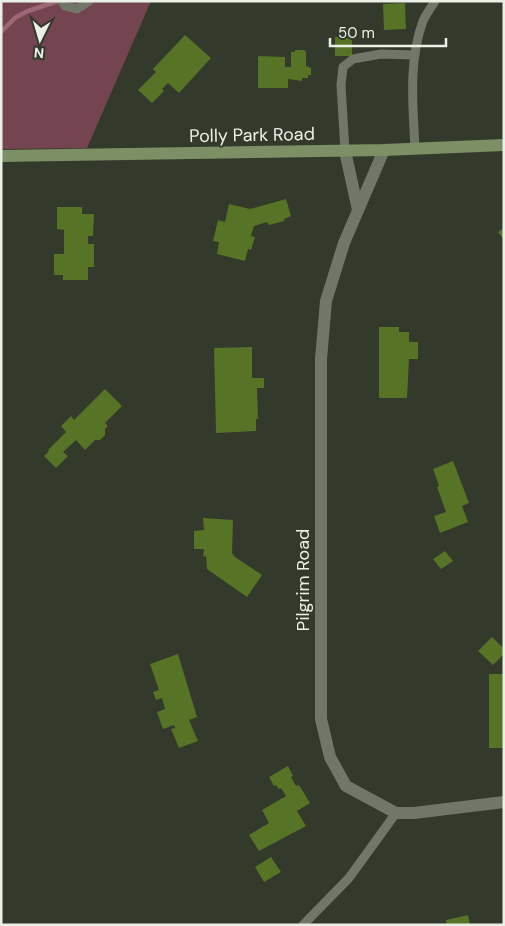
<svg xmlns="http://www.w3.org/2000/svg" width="505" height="926" font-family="'DM Sans',sans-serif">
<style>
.green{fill:#754451}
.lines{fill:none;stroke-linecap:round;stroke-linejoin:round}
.stream{stroke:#9d6876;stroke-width:4.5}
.building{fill:#567326}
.lane{stroke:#707768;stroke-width:9}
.street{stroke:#707768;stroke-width:12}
.secondary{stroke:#7d8f64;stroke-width:12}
.labels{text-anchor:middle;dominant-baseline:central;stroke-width:4;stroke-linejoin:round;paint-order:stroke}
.street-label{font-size:18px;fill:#ebf0e7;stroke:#33392b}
</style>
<rect width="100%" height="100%" fill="#33392b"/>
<polygon class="green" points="1,1 151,1 87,148 1,149"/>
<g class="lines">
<polyline class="stream" points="1,32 16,17 28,11 58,1"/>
</g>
<g class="building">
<polygon points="405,3 406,29 384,30 383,4"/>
<polygon points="185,35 211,58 179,93 168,83 162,89 164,91 152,103 138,90 156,72 153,69"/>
<polygon points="352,36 352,56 335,56 335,37"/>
<polygon points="295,50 304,50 306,52 306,66 311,68 311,75 308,75 308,78 302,78 302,81 288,79 288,88 258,88 258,56 285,57 285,67 291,67 291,52 295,52"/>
<polygon points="286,199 291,216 284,219 284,221 269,225 267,222 254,226 251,236 255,237 251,250 248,249 245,261 217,254 219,242 213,241 218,220 225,222 229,204 250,209"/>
<polygon points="57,207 82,207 82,214 94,214 93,236 88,236 88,244 94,244 94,267 88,267 88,280 63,280 63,275 54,275 54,254 64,254 64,230 57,229"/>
<polygon points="504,228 504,240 498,232"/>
<polygon points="379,327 399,327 399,332 409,332 409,342 418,342 418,359 409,359 407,398 379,398"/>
<polygon points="252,347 252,378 264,378 264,388 257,388 258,419 256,419 256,431 216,433 214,348"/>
<polygon points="105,389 122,406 105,423 108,426 105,429 105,435 100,440 95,440 85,450 76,440 63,452 68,456 56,468 44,456 49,451 48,450 66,432 61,426 71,416 74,420"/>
<polygon points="453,461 469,503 462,506 468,522 440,533 434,516 446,512 437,487 439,486 433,469"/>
<polygon points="203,518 233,520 232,553 235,557 262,575 247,597 207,569 206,556 203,557 204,549 194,549 194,531 204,530"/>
<polygon points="445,551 453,561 441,569 433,559"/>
<polygon points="492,637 504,649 504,654 493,665 478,651"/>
<polygon points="178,654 197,717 189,720 198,741 179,748 171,729 175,728 174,725 163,729 157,712 165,709 162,698 156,700 153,692 159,690 150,664"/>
<rect x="489" y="674" width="15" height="74"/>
<polygon points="288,766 293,776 291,777 296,786 299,785 310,803 297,811 306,826 259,851 249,835 269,823 262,810 286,796 281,788 279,789 276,785 274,786 269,777"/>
<polygon points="271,857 281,872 264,882 255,867"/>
<polygon points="468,915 470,925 447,925 446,920"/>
</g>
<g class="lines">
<g class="lane">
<polyline points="62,1 65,6 77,9 89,1"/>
<path d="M 415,149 C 413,107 408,61 423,21 C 426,14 431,8 435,1"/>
<polyline points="345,151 341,85 343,67 353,59 381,54 415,55"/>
<polyline points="303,925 349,878 396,813"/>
</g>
<g class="street">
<polyline points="384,150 344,243 326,301 321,359 321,719 330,757 346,786 396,813 414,813 504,802"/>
<polyline points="345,151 358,210"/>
</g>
<polyline class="secondary" points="1,156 384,150 504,145"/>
</g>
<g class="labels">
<g class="street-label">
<text transform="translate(252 135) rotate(-1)">Polly Park Road</text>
<text transform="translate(303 580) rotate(-90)">Pilgrim Road</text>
</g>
</g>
<rect width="505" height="926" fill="none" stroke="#ebf0e7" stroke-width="5"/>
<g transform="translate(40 40) rotate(185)" stroke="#33392b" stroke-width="4" paint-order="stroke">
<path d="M0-4L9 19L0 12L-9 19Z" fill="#ebf0e7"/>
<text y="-8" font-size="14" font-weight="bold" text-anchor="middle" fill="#ebf0e7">N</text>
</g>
<path d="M330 38v8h116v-8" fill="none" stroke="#ebf0e7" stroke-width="2.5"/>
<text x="338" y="38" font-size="15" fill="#ebf0e7" stroke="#33392b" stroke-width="4" paint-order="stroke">50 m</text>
</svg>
